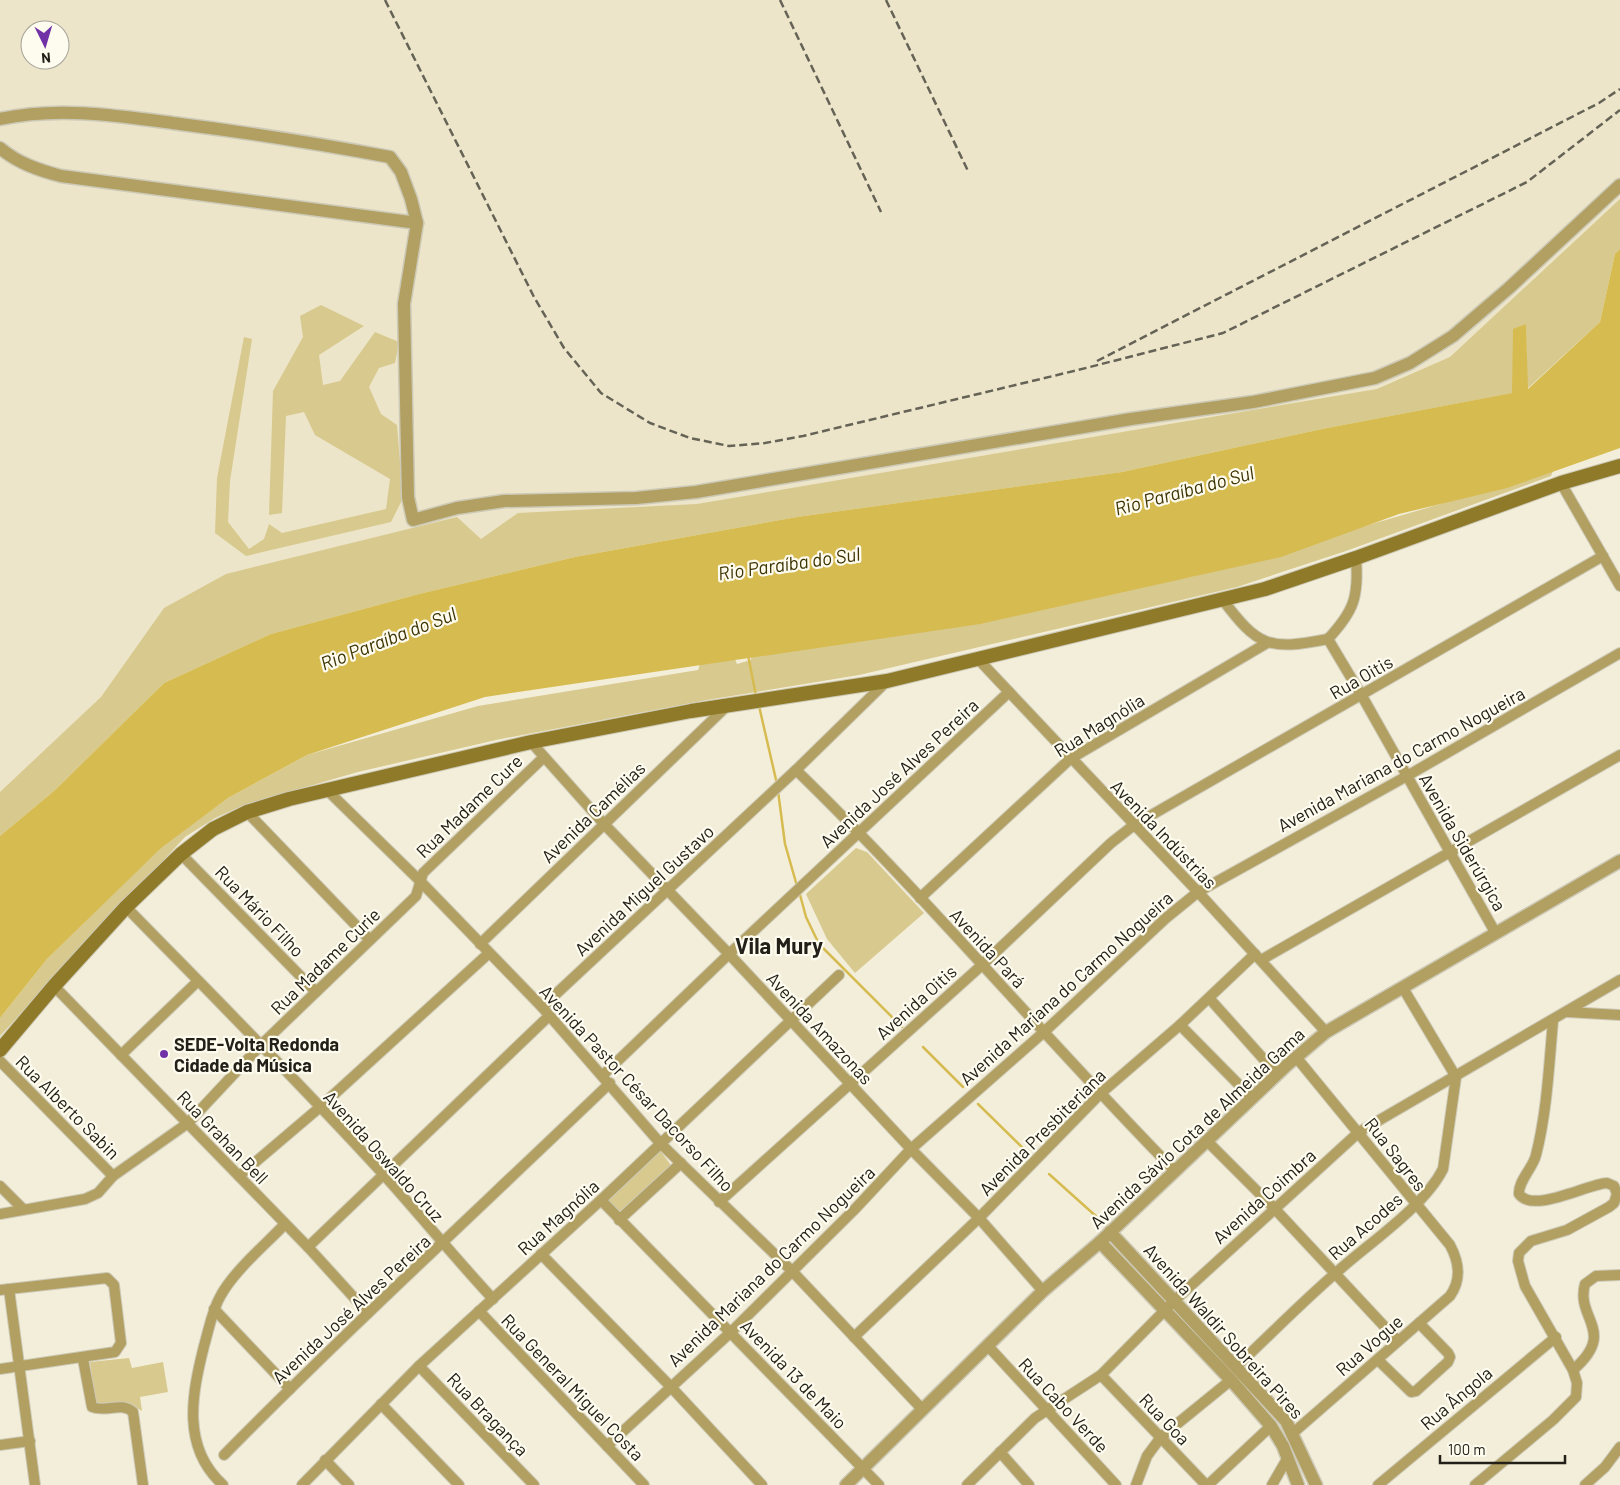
<svg xmlns="http://www.w3.org/2000/svg" width="1620" height="1485" font-family="Barlow,sans-serif">
<style>
.built{fill:#ece5c9;fill-rule:evenodd}
.green{fill:#d8c98e}
.water{fill:#d6bb50}
.lines{fill:none;stroke-linecap:round;stroke-linejoin:round}
.stream{stroke:#d6bb50;stroke-width:2.5}
.minor-casing{stroke:#cdc9b7;stroke-width:12}
.tertiary-casing{stroke:#cdc9b7;stroke-width:15}
.secondary-casing{stroke:#cdc9b7;stroke-width:16}
.minor{stroke:#b1a061;stroke-width:10}
.tertiary{stroke:#b1a061;stroke-width:12}
.secondary{stroke:#8e7a28;stroke-width:14}
.rail{stroke:#656256;stroke-width:2.5;stroke-dasharray:8 4;stroke-linecap:butt}
.poi-dot{fill:#7132a7;stroke:#fefbef;stroke-width:2}
.labels{text-anchor:middle;dominant-baseline:central;stroke-width:4.5;stroke-linejoin:round;paint-order:stroke}
.street-label{font-size:18px;fill:#222018;stroke:#fefbef}
.poi-label{font-size:18px;font-weight:bold;fill:#222018;stroke:#fefbef;text-anchor:start}
.water-label{font-size:19px;font-style:italic;fill:#3d3303;stroke:#fefbef}
.district-label{font-size:22px;font-weight:bold;fill:#222018;stroke:#fefbef}
</style>
<rect width="100%" height="100%" fill="#f3eeda"/>
<path class="built" d="M 0,0 L 1620,0 L 1620,249 L 1513,393 L 1322,429 L 1122,472 L 797,517 L 575,557 L 419,594 L 271,634 L 164,683 L 0,836 ZM 30,30 L 60,30 L 60,60 L 30,60 Z"/>
<g class="green">
<polygon points="1620,199 1620,249 1615,254 1600,322 1527,389 1526,324 1513,330 1513,393 1322,429 1122,472 797,517 575,557 419,594 271,634 164,683 54,791 0,836 0,792 101,697 164,608 226,574 457,517 481,539 518,513 697,504 1377,389 1450,357"/>
<polygon points="321,305 364,326 319,355 323,385 340,381 375,332 399,342 395,363 379,368 369,387 381,414 397,425 403,498 391,522 246,556 215,533 217,478 244,337 252,339 230,481 228,522 249,549 264,539 269,524 282,533 386,509 390,479 315,435 304,412 286,416 282,513 269,515 273,391 303,337 300,316"/>
<polygon points="1553,471 1551,476 1346,551 1237,587 859,675 707,700 496,740 358,772 244,805 215,818 185,837 0,1036 0,1018 47,959 161,847 228,798 307,755 478,706 698,670 706,646 727,641 737,664 751,660 752,642 1191,577"/>
<polygon points="856,848 867,852 924,913 855,973 827,939 806,894"/>
<polygon points="659,1149 673,1168 621,1214 607,1198"/>
<polygon points="129,1358 132,1368 163,1362 168,1392 140,1397 142,1411 130,1404 101,1405 95,1402 90,1362"/>
</g>
<polygon class="water" points="1620,249 1620,448 1507,488 1399,514 1281,557 980,624 485,697 307,755 228,798 161,848 47,959 0,1018 0,836 54,791 164,683 271,634 419,594 575,557 797,517 1122,472 1322,429 1512,393 1513,329 1526,324 1528,389 1600,322 1615,254"/>
<g class="lines">
<g class="stream">
<polyline points="748,655 756,696"/>
<polyline points="759,706 777,784"/>
<polyline points="778,791 785,844 797,886"/>
<polyline points="799,891 806,917 819,944 902,1027"/>
<polyline points="923,1047 963,1087"/>
<polyline points="978,1104 1029,1154"/>
<polyline points="1049,1174 1108,1227"/>
</g>
<defs>
<g id="minor">
<polyline points="1561,483 1620,586"/>
<path d="M 1222,599 C 1258,646 1267,651 1328,639"/>
<polyline points="1328,639 1362,696 1495,932"/>
<path d="M 1328,639 C 1354,611 1359,597 1356,558"/>
<polyline points="978,659 1198,892 1326,1032"/>
<polyline points="531,742 604,824 729,954 911,1149 979,1218 1043,1291"/>
<path d="M 796,770 C 928,898 1046,1040 1175,1171"/>
<polyline points="327,790 419,880 542,1007 660,1143 792,1271 922,1409"/>
<polyline points="247,812 370,940"/>
<polyline points="181,854 316,992"/>
<polyline points="920,898 1070,759 1267,643"/>
<path d="M 126,907 C 212,995 299,1082 383,1174 C 420,1215 455,1258 493,1299"/>
<polyline points="480,944 728,705"/>
<polyline points="1261,960 1620,755"/>
<polyline points="54,986 308,1247 368,1313"/>
<polyline points="1209,998 1277,1074"/>
<polyline points="542,1007 796,770 887,681"/>
<polyline points="1567,1012 1620,1015"/>
<polyline points="1180,1025 1252,1098"/>
<polyline points="121,1055 198,981"/>
<polyline points="0,1061 113,1176"/>
<polyline points="603,1075 729,954 1009,692"/>
<polyline points="1207,1141 1274,1208 1398,1341"/>
<polyline points="239,1176 319,1108 488,954"/>
<polyline points="0,1186 23,1209"/>
<polyline points="601,1200 879,1485"/>
<polyline points="719,1202 982,965 1111,843 1134,825 1603,556"/>
<polyline points="0,1214 85,1199 98,1193 113,1176 188,1123 262,1044 416,896 423,873 543,758"/>
<polyline points="619,1220 681,1163"/>
<polyline points="308,1247 549,1016"/>
<polyline points="541,1254 671,1387 762,1485"/>
<polyline points="9,1289 35,1485"/>
<polyline points="0,1290 107,1278 114,1285 121,1343 115,1352 0,1369"/>
<polyline points="214,1309 290,1389"/>
<polyline points="479,1311 644,1485"/>
<polyline points="854,1337 979,1218 1100,1094 1180,1025 1255,954"/>
<polyline points="988,1346 1116,1485"/>
<path d="M 83,1359 L 92,1407 C 106,1413 121,1401 133,1412 L 143,1485"/>
<polyline points="1378,1360 1411,1392 1416,1391 1448,1362 1450,1357 1448,1353 1419,1323"/>
<polyline points="419,1366 534,1485"/>
<path d="M 1237,1366 C 1270,1335 1302,1302 1337,1272 C 1369,1243 1424,1207 1443,1169 L 1456,1077 L 1403,988"/>
<path d="M 1573,1370 C 1618,1331 1575,1319 1585,1284 L 1596,1276 L 1620,1275"/>
<polyline points="1101,1375 1206,1485"/>
<polyline points="381,1404 459,1485"/>
<path d="M 1293,1433 L 1450,1296 C 1462,1279 1459,1262 1450,1245 L 1296,1057"/>
<polyline points="0,1445 30,1441"/>
<polyline points="607,1446 731,1332 855,1209 911,1149 1044,1032 1166,918 1198,892 1407,776 1620,653"/>
<polyline points="1000,1452 1029,1485"/>
<path d="M 224,1455 C 349,1328 481,1207 610,1083"/>
<polyline points="325,1460 349,1485"/>
<path d="M 223,1485 C 181,1447 192,1394 204,1346 C 209,1329 212,1310 221,1295 C 235,1270 265,1245 285,1224"/>
<polyline points="302,1485 419,1366 601,1200 839,975"/>
<polyline points="967,1485 1035,1418 1101,1375 1175,1300 1359,1132 1620,980"/>
<polyline points="1136,1485 1147,1456 1161,1437 1231,1380"/>
<polyline points="1208,1485 1271,1426"/>
<polyline points="1272,1485 1287,1459"/>
<polyline points="1378,1485 1556,1337"/>
<path d="M 1475,1485 L 1553,1420 L 1576,1397 L 1577,1383 L 1573,1370 L 1525,1286 L 1518,1261 L 1519,1253 L 1531,1241 L 1567,1230 L 1609,1207 L 1614,1203 L 1617,1194 L 1614,1186 L 1607,1183 C 1587,1184 1533,1214 1519,1194 C 1518,1181 1533,1168 1536,1155 C 1547,1112 1549,1065 1553,1021"/>
<polyline points="1585,1485 1605,1467 1620,1447"/>
</g>
<g id="tertiary">
<path d="M 0,119 C 60,106 120,116 180,124 C 251,133 320,144 390,157 L 401,172 L 411,199 L 417,223 L 404,304 L 408,497 L 413,520 L 457,508 L 504,501 L 636,498 L 696,492 L 1131,419 L 1253,402 L 1375,378 L 1410,363 L 1453,336 L 1509,288 L 1620,185"/>
<path d="M 0,148 C 18,163 38,170 61,176 L 417,223"/>
<polyline points="1110,1232 1286,1421 1316,1485"/>
<polyline points="1100,1242 1231,1380 1271,1426 1283,1446 1298,1485"/>
<polyline points="846,1485 1043,1291 1100,1242 1287,1065 1326,1032 1620,861"/>
</g>
<polyline id="secondary" points="0,1050 54,986 126,907 181,854 213,829 247,812 289,799 531,742 691,711 887,681 1265,589 1356,558 1561,483 1620,466"/>
</defs>
<use href="#minor" class="minor-casing"/>
<use href="#tertiary" class="tertiary-casing"/>
<use href="#secondary" class="secondary-casing"/>
<use href="#minor" class="minor"/>
<use href="#tertiary" class="tertiary"/>
<use href="#secondary" class="secondary"/>
<g class="rail">
<polyline points="385,0 534,297 564,348 601,393 650,423 690,438 729,446 765,443 803,436 1078,370 1223,333 1527,182 1620,110"/>
<polyline points="780,0 881,212"/>
<polyline points="886,0 968,171"/>
<polyline points="1097,361 1599,103 1620,89"/>
</g>
</g>
<circle class="poi-dot" cx="164" cy="1054" r="5"/>
<g class="labels">
<g class="street-label">
<text transform="translate(1361 677) rotate(-30)">Rua Oitis</text>
<text transform="translate(1099 725) rotate(-32)">Rua Magnólia</text>
<text transform="translate(1401 759) rotate(-29)">Avenida Mariana do Carmo Nogueira</text>
<text transform="translate(899 773) rotate(-43)">Avenida José Alves Pereira</text>
<text transform="translate(469 806) rotate(-44)">Rua Madame Cure</text>
<text transform="translate(593 812) rotate(-44)">Avenida Camélias</text>
<text transform="translate(1164 834) rotate(46)">Avenida Indústrias</text>
<text transform="translate(1463 842) rotate(60)">Avenida Siderúrgica</text>
<text transform="translate(644 890) rotate(-43)">Avenida Miguel Gustavo</text>
<text transform="translate(260 911) rotate(46)">Rua Mário Filho</text>
<text transform="translate(988 948) rotate(47)">Avenida Pará</text>
<text transform="translate(325 961) rotate(-44)">Rua Madame Curie</text>
<text transform="translate(1066 988) rotate(-42)">Avenida Mariana do Carmo Nogueira</text>
<text transform="translate(916 1002) rotate(-42)">Avenida Oitis</text>
<text transform="translate(820 1028) rotate(47)">Avenida Amazonas</text>
<text transform="translate(637 1088) rotate(47)">Avenida Pastor César Dacorso Filho</text>
<text transform="translate(68 1107) rotate(45)">Rua Alberto Sabin</text>
<text transform="translate(1197 1128) rotate(-43)">Avenida Sávio Cota de Almeida Gama</text>
<text transform="translate(1042 1132) rotate(-45)">Avenida Presbiteriana</text>
<text transform="translate(223 1137) rotate(46)">Rua Grahan Bell</text>
<text transform="translate(1396 1154) rotate(52)">Rua Sagres</text>
<text transform="translate(384 1156) rotate(48)">Avenida Oswaldo Cruz</text>
<text transform="translate(1264 1196) rotate(-42)">Avenida Coimbra</text>
<text transform="translate(558 1217) rotate(-42)">Rua Magnólia</text>
<text transform="translate(1365 1226) rotate(-41)">Rua Acodes</text>
<text transform="translate(771 1266) rotate(-44)">Avenida Mariana do Carmo Nogueira</text>
<text transform="translate(351 1309) rotate(-43)">Avenida José Alves Pereira</text>
<text transform="translate(1224 1331) rotate(48)">Avenida Waldir Sobreira Pires</text>
<text transform="translate(1369 1345) rotate(-41)">Rua Vogue</text>
<text transform="translate(794 1374) rotate(46)">Avenida 13 de Maio</text>
<text transform="translate(573 1387) rotate(46)">Rua General Miguel Costa</text>
<text transform="translate(1456 1398) rotate(-40)">Rua Ângola</text>
<text transform="translate(1064 1405) rotate(47)">Rua Cabo Verde</text>
<text transform="translate(488 1414) rotate(46)">Rua Bragança</text>
<text transform="translate(1165 1419) rotate(46)">Rua Goa</text>
</g>
<g class="poi-label">
<text x="174" y="1044">SEDE-Volta Redonda<tspan x="174" dy="21">Cidade da Música</tspan></text>
</g>
<g class="water-label">
<text transform="translate(1184 490) rotate(-15)">Rio Paraíba do Sul</text>
<text transform="translate(789 563) rotate(-8)">Rio Paraíba do Sul</text>
<text transform="translate(388 638) rotate(-21)">Rio Paraíba do Sul</text>
</g>
<g class="district-label">
<text x="779" y="945">Vila Mury</text>
</g>
</g>
<g transform="translate(45 45) rotate(175)"><circle r="24" fill="#fefbef" stroke="#a6a399"/>
<path d="M0-4L9 19L0 12L-9 19Z" fill="#7132a7"/>
<text y="-8" font-size="14" font-weight="bold" text-anchor="middle" fill="#222018">N</text>
</g>
<path d="M1440 1455v8h125v-8" fill="none" stroke="#222018" stroke-width="2.5"/>
<text x="1448" y="1455" font-size="15" fill="#222018" stroke="#fefbef" stroke-width="4" paint-order="stroke">100 m</text>
</svg>
